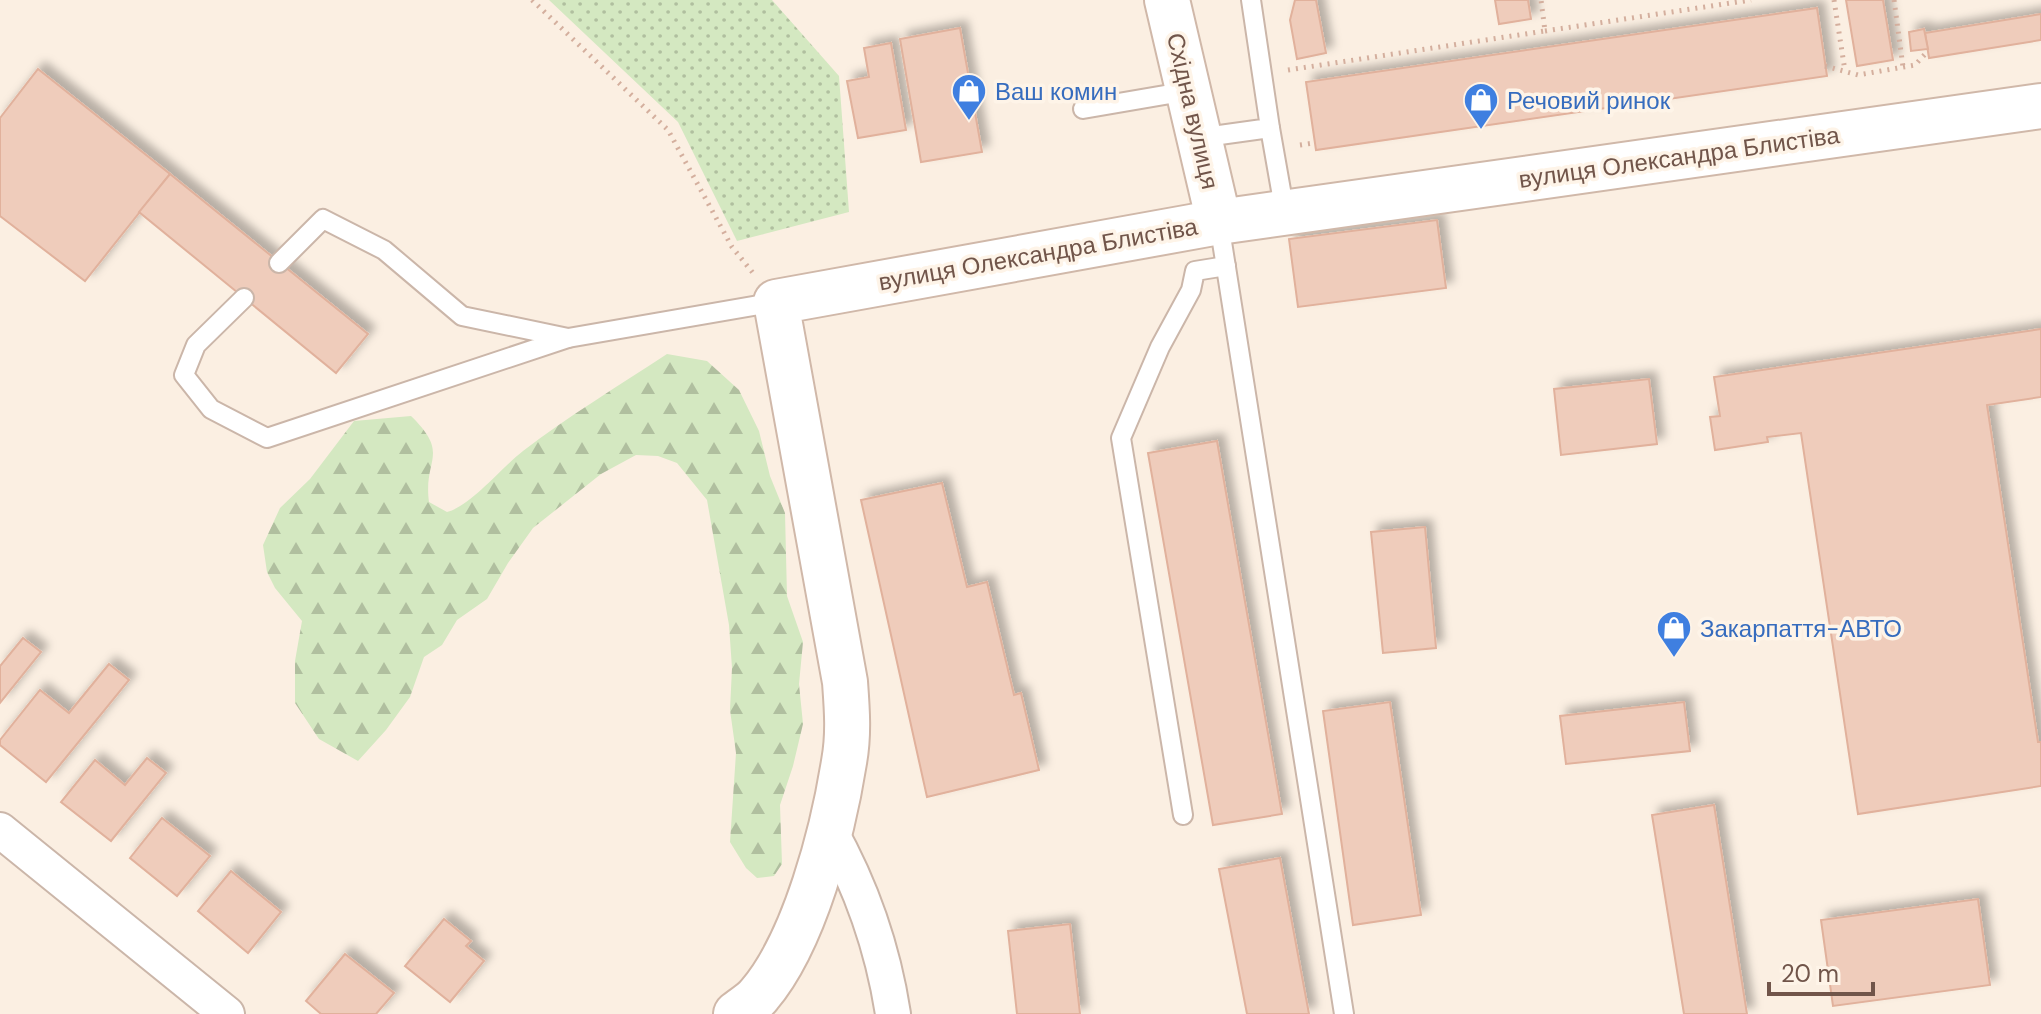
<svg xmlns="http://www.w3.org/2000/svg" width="2041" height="1014" font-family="'DM Sans',sans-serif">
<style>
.grass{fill:url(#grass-dots)}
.forest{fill:url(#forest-firs)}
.building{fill:#efccbb;stroke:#e1b19c;stroke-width:2;filter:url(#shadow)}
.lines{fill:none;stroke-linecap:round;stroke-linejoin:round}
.lane-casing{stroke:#cbb6a9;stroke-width:22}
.street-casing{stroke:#cbb6a9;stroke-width:38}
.secondary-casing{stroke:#d0b8a9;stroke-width:48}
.path{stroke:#d4af9e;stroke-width:5;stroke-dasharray:2 6;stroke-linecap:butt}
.lane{stroke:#fff;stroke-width:18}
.street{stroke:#fff;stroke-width:34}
.secondary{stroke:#fff;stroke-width:44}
.labels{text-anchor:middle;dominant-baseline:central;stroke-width:7;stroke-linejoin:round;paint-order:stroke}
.shop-label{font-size:24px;fill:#366cbe;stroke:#fef4e8;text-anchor:start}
.street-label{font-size:24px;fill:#71554a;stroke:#fef4e8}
</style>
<defs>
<pattern id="grass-dots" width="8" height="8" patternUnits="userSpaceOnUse" patternTransform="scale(2)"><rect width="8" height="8" fill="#d4e8c1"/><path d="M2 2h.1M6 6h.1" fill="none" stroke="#b0bf9f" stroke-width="1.8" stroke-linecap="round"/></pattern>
<pattern id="forest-firs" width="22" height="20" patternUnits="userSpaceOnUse" patternTransform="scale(2)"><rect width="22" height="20" fill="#d4e8c1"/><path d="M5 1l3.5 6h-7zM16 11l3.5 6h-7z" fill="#b0bf9f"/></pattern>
<filter id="shadow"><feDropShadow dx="7" dy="-7" stdDeviation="4" flood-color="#0004"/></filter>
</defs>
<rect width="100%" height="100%" fill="#fbefe2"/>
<polygon class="grass" points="549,0 772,0 839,76 849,212 737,241 678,122"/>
<path class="forest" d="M 667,354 L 707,361 L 739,390 L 759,431 L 770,476 L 785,513 L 787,596 L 803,642 L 799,684 L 803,724 L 793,766 L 780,805 L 782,864 L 774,876 L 757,878 L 746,868 L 730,842 L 736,753 L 730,710 L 732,668 L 729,625 L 707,500 L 677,463 L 658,456 L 636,455 L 601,474 L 533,528 L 508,563 L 487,599 L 457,620 L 442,645 L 424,657 L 410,697 L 386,730 L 358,761 L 319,739 L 295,703 L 295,661 L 302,621 L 275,588 L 267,572 L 263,545 L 280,508 L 310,479 L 354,421 L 411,416 C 451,455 423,458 429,502 L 447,512 C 471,506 501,468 523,451 C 569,416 618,386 667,354 Z"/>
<g class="building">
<polygon points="1295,0 1316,0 1326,53 1297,59 1290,20"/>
<polygon points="1495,0 1528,0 1531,19 1499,24"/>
<polygon points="1846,0 1883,0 1893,60 1857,66"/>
<polygon points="1817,8 1827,76 1316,150 1306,82"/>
<polygon points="2041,14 2041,40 1929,58 1925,33"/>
<polygon points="960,28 982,152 921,162 900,39"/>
<polygon points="1924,29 1928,49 1911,51 1909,32"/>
<polygon points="891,43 906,130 858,138 847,81 869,77 864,48"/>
<polygon points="38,69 170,174 85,281 0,216 0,118"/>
<polygon points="170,174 368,334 336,373 139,212"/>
<polygon points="1437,220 1446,288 1298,307 1289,239"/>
<polygon points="2041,329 2041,397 1987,405 2038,742 2041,742 2041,786 1858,814 1801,433 1767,437 1768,442 1715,450 1710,417 1720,416 1714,377"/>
<polygon points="1649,379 1657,444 1561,455 1554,389"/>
<polygon points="1217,441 1282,814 1213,825 1148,453"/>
<polygon points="942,483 967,587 987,582 1014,695 1021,693 1039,770 927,797 861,500"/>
<polygon points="1425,527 1436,648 1383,653 1371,532"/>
<polygon points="23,638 41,652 0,703 0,666"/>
<polygon points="109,664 129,680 46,782 0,745 0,740 40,690 69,713"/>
<polygon points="1390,702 1421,915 1353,925 1323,711"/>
<polygon points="1684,702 1690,751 1566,764 1560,716"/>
<polygon points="147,758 166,773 111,841 61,802 95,760 125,785"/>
<polygon points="1714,805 1747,1014 1684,1014 1652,815"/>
<polygon points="162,818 210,856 177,896 130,858"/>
<polygon points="1280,858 1309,1014 1247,1014 1219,869"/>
<polygon points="231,871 281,912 248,953 198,911"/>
<polygon points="1978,899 1990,985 1833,1006 1821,920"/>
<polygon points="444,919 471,941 466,946 484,961 450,1002 405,966"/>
<polygon points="1070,924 1080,1014 1017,1014 1008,931"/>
<polygon points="345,954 394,993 376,1014 321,1014 306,1001"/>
</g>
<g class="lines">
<defs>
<g id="lane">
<polyline points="1083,109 1188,91"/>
<polyline points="1270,128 1285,213"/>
<polyline points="1198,138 1270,128 1251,0"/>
<polyline points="1219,223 1344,1014"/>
<polyline points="244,298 196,345 184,375 211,409 267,438 568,338 462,316 384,250 323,219 279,263"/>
<polyline points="568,338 776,302"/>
<polyline points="1183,815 1121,438 1160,347 1191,290 1195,271 1226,266"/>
</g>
<g id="street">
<path d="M 829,829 C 861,886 883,949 893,1014"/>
<polyline points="0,830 227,1014"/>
</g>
<g id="secondary">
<polyline points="1167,0 1219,222"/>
<path d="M 736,1014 C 743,1008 753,1003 759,995 C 805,941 833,831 844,762 C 849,735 847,709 845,682 L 776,302 L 1219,222 L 2041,106"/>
</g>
</defs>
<use href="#lane" class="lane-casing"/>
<use href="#street" class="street-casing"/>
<use href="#secondary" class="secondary-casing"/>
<g class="path">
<polyline points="532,0 668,130 732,247 753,273"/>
<polyline points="1834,0 1845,71"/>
<polyline points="1894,0 1903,67"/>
<polyline points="1545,31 1751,0"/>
<polyline points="1825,66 1858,75 1915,65 1928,51"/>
<polyline points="1288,70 1545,31 1541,0"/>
<polyline points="1300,145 1314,143"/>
</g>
<use href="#lane" class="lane"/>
<use href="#street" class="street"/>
<use href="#secondary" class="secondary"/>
</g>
<defs>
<symbol id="shop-pin" viewBox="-11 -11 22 30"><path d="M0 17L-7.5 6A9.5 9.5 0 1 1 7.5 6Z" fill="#3f7fe0" stroke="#fef4e8"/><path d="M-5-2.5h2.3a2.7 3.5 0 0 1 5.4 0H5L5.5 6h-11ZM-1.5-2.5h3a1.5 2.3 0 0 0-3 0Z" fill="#fff"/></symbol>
</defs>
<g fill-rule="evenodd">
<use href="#shop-pin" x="949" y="71" width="40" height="54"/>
<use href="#shop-pin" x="1461" y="80" width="40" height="54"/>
<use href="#shop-pin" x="1654" y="608" width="40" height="54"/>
</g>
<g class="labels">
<g class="shop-label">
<text x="995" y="91">Ваш комин</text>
<text x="1507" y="100">Речовий ринок</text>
<text x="1700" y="628">Закарпаття-АВТО</text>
</g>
<g class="street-label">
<text transform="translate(1193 111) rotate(77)">Східна вулиця</text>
<text transform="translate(1679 157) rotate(-8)">вулиця Олександра Блистіва</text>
<text transform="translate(1038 254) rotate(-10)">вулиця Олександра Блистіва</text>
</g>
</g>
<path d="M1769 982v12h104v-12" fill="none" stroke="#71554a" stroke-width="4"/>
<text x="1781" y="982" font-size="24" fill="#71554a" stroke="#fef4e8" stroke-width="6" paint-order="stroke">20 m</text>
</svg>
